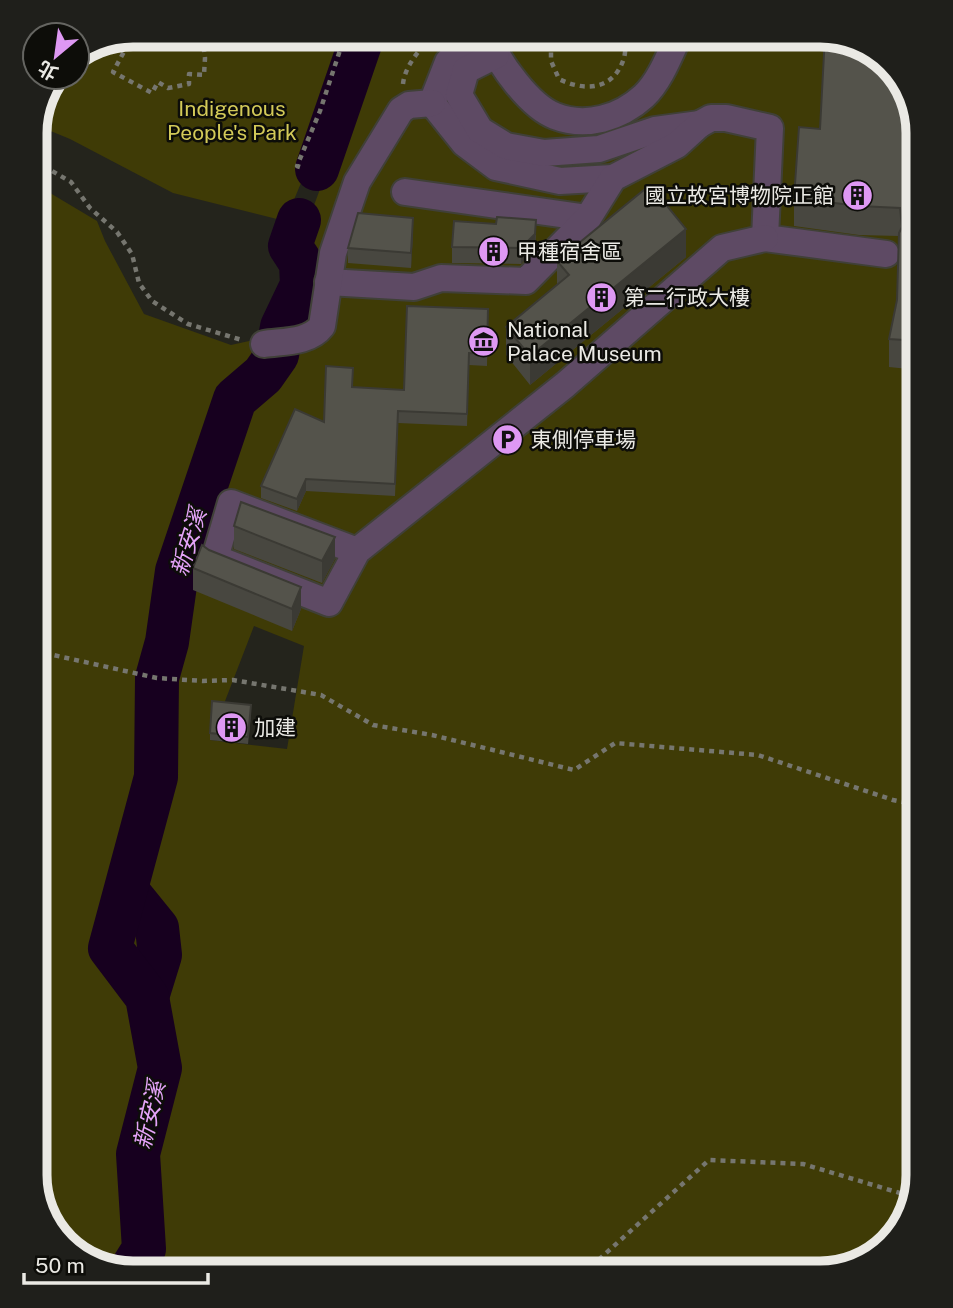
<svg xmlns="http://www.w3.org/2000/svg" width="953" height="1308" font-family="'Public Sans','Noto Sans TC',sans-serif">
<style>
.green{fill:#3f3b06;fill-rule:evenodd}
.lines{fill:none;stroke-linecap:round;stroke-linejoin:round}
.river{stroke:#17001f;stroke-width:44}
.minor-casing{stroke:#404038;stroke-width:30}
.path{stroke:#76766f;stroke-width:4.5;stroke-dasharray:5 5;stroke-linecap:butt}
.minor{stroke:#5e4a64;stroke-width:26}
.wall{fill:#484740}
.shaded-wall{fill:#3b3a34}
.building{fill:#54534b;stroke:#3b3a34;stroke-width:2}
.labels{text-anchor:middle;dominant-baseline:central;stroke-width:5;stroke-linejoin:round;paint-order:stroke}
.park-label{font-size:21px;fill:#d3ca58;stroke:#0d0d09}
.poi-label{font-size:21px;fill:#eae9e4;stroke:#0d0d09;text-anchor:start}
.water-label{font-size:23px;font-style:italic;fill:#e4a3f8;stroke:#0d0d09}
.rim{fill:none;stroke:#eae9e4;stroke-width:9}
</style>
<rect width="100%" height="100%" fill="#24241c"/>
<g class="green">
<polygon points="133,35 353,35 320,138 285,221 173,193 70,139 36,125 60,77 77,77 77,56"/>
<path d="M 377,35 L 826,35 L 918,133 L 918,1175 L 905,1224 L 869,1260 L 820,1273 L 127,1273 L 84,1260 L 48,1224 L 35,1175 L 35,184 L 97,221 L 105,241 L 144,314 L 231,345 L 298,330 L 319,266 L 303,235 ZM 254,626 L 304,646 L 287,749 L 210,740 Z"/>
</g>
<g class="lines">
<g class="river">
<polyline points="317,169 363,35"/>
<polyline points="127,891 157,928 160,955 147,997"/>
<polyline points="129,1273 144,1249 138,1154 160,1068 147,997 110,948 156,777 157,678 167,642 177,571 235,399 263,375 277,355 282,327 302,285 301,263 290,246 299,220"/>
</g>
<defs>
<g id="minor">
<polyline points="475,35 448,62 432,103 464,143 496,167 560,181 613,178"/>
<path d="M 489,40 C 500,64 529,106 555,116 C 586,128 620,118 644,96 C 660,81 670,54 679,35"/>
<polyline points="496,55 466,70 459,95 480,130 506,146 544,153 599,149 655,130 700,124"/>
<polyline points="405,192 588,218"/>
<polyline points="328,282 414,287 441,278 526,281 588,218 613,178 677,145 700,124 711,118 726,118 770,128 765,238 886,254"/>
<path d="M 264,344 C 283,341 309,343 322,326 L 333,253 L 357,182 L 401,110 L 409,105 L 432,103"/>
<polyline points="357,551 329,603 215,558 231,503 357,551 565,385 722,248 765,238"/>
</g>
</defs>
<use href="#minor" class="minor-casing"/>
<g class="path">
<polyline points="133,35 113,72 152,93 158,82 168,88 189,84 189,74 204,75 205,58 202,35"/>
<polyline points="148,35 202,41"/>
<path d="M 546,35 L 551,39 L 551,61 L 559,79 C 585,92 614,90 624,58 C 626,51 625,42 626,35"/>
<path d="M 403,84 C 405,65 421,48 433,35"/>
<polyline points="35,161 71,182 90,208 117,232 132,254 139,283 152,301 188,324 242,340"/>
<polyline points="300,167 297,166 320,111 345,35"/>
<polyline points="35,651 157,678 203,681 233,680 321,695 373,725 432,735 574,770 615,743 758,755 893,800 918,805"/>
<polyline points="584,1273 709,1160 803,1164 900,1193 913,1193"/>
</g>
<use href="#minor" class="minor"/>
</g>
<g class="wall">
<polygon points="918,133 918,370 889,367 889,339 897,300 899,236 859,235 794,226 794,198"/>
<polygon points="413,233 411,268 348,263 348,248"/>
<polygon points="536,235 535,249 521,264 452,263 452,247"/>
<polygon points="686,257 530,385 506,355 506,327 557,285 557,261"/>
<polygon points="488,309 487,366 469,365 467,426 398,423 395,496 306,491 297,511 261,498 261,486 324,422 353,387 404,390"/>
<polygon points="234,526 335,559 322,583 234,549"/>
<polygon points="209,550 301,609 292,631 193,590 193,568"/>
<polygon points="251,713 248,744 210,740 210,733"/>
</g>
<g class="shaded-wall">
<polygon points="413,218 413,233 411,268 411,253"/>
<polygon points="536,220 535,249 521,264 521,248"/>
<polygon points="686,229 686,257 530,385 530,356"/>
<polygon points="306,479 306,491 297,511 297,499"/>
<polygon points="335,537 335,559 322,583 322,561"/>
<polygon points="301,587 301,609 292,631 292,609"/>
</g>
<g class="building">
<polygon points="825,35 869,48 905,84 918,133 918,341 889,339 897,300 899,233 902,227 900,208 859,206 794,198 799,127 820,129"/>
<polygon points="650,185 686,229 530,356 506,327 569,275 557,261"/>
<polygon points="358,213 413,218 411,253 348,248"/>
<polygon points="497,217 536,220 535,234 521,248 452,247 454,221 496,224"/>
<polygon points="407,306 488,309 487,354 469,353 467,414 398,411 395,484 306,479 297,499 261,486 295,409 324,422 326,366 353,368 352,387 404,390"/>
<polygon points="241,502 335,537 322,561 234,526"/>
<polygon points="202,545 209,550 301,587 292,609 193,568"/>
<polygon points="212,701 251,705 248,737 210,733"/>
</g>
<defs>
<symbol id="building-disc" viewBox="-11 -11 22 22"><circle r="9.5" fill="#de98f3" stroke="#0d0d09"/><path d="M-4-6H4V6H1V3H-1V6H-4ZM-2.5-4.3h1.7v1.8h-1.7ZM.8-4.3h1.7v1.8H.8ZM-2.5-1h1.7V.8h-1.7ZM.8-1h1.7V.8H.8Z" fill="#111"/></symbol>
<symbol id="museum-disc" viewBox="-11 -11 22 22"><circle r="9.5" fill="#de98f3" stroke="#0d0d09"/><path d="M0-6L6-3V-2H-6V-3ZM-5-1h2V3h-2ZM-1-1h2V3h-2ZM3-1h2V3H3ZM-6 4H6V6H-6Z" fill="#111"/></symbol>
<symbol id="parking-disc" viewBox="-11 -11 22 22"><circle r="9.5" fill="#de98f3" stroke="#0d0d09"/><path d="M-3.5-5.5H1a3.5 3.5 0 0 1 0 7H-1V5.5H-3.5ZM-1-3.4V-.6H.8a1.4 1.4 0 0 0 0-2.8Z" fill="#111"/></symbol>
</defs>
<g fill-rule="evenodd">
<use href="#building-disc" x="840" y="178" width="35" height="35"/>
<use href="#building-disc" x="476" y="234" width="35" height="35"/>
<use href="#building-disc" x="584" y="280" width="35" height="35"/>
<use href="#museum-disc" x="466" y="324" width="35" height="35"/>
<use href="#parking-disc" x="490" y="422" width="35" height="35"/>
<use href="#building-disc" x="214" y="710" width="35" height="35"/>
</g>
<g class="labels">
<g class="park-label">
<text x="232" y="108">Indigenous<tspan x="232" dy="24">People's Park</tspan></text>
</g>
<g class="poi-label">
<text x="834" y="195" text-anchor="end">國立故宮博物院正館</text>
<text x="517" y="251">甲種宿舍區</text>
<text x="624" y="297">第二行政大樓</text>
<text x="507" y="329">National<tspan x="507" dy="24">Palace Museum</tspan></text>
<text x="531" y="439">東側停車場</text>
<text x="254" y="727">加建</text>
</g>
<g class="water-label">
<text transform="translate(188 542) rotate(-73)">新安溪</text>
<text transform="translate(149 1115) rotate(-77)">新安溪</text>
</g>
</g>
<path d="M0 0H953V1308H0ZM133 47H820A86 86 0 0 1 906 133V1175A86 86 0 0 1 820 1261H133A86 86 0 0 1 47 1175V133A86 86 0 0 1 133 47Z" fill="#1f1f1b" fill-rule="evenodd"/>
<path class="rim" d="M133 47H820A86 86 0 0 1 906 133V1175A86 86 0 0 1 820 1261H133A86 86 0 0 1 47 1175V133A86 86 0 0 1 133 47Z"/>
<g transform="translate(56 56) rotate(209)"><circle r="33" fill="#0d0d09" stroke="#656561" stroke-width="2"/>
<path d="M0-5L12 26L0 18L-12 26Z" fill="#de98f3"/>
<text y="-10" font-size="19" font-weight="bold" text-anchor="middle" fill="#eae9e4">北</text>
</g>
<path d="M24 1273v10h184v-10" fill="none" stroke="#eae9e4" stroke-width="3.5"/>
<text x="35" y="1273" font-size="21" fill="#eae9e4" stroke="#0d0d09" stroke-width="5" paint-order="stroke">50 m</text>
</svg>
